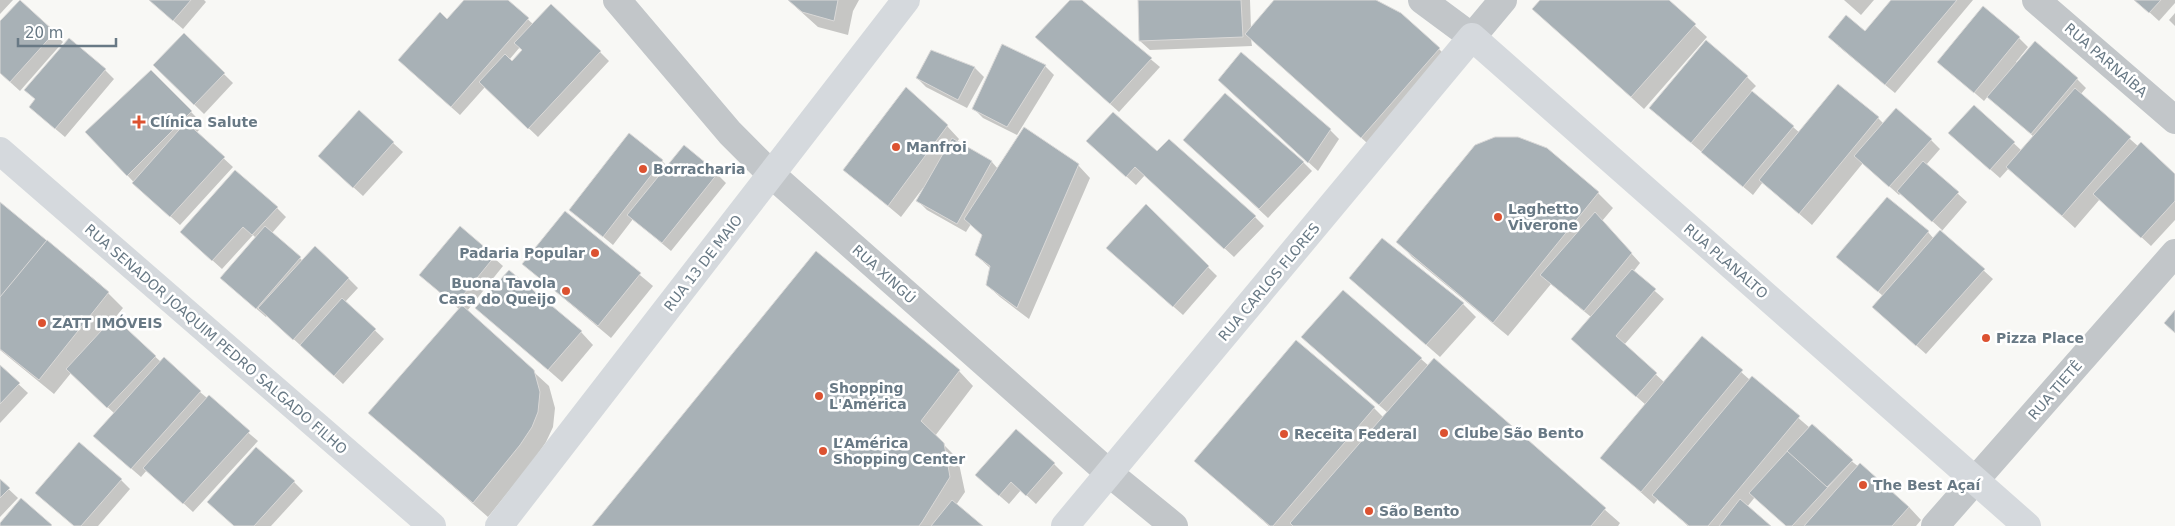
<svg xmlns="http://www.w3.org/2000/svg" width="2175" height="526" font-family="'DejaVu Sans',sans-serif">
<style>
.shadow{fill:#0003;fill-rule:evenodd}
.building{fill:#a8b1b6;stroke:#dad9d8}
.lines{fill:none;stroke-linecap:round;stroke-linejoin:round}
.minor{stroke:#c2c6c9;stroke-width:28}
.major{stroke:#d5d9dd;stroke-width:28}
.poi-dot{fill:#dc5231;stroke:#fff;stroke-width:2}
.labels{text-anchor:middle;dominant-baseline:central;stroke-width:5;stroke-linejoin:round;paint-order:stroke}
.street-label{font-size:14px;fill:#687985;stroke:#fff}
.poi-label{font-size:14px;font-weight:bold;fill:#687985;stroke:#fff;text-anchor:start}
</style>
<rect width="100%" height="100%" fill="#f8f8f5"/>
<g class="shadow">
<polygon points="0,0 13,0 0,14"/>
<polygon points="149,0 204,0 206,2 183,29"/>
<path d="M 466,0 L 507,0 L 534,25 L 600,52 L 609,61 L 538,137 L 485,87 L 460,115 L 408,69 ZM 520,47 L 523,51 L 512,63 L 509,60 Z"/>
<polygon points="788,0 859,0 853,11 848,35 818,27"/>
<polygon points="1072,0 1080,0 1160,67 1119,112 1046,46"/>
<polygon points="1139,0 1250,0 1251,29 1276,0 1374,0 1439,49 1453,63 1376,151 1251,39 1252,46 1150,50 1140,41"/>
<polygon points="1542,0 1667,0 1707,37 1644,109 1534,9"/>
<polygon points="1844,0 1874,0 1861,15"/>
<polygon points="1893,0 1973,0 1895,93 1838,46 1866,33"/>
<polygon points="2136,0 2175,0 2175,3 2159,21"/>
<polygon points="19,1 63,42 20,91 0,73 0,23"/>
<polygon points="2175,13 2175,26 2169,20"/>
<polygon points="184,35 233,83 204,114 154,65"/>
<polygon points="2019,38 2028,47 2016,62 2077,79 2086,88 2080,95 2139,147 2175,175 2175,220 2151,246 2100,199 2075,228 2009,168 2000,178 1959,142 1974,106 2022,151 2034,137 1988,96 1984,101 1939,62"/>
<polygon points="931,51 975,68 984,77 967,108 926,87 917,78"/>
<polygon points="1045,66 1054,75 1017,135 983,118 974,109"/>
<polygon points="105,70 114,79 65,137 40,116 36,100 26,90"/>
<polygon points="151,72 204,125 196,133 233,167 180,225 142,191 87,132"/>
<polygon points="1747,77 1756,86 1751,91 1800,133 1878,118 1884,124 1931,140 1940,149 1926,165 1967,202 1941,232 1993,279 1926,354 1883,316 1883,296 1838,257 1928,232 1934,239 1942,230 1901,193 1899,195 1863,163 1812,225 1763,182 1753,195 1660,117"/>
<polygon points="1228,89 1330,130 1339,139 1318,171"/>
<polygon points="359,112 403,152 363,196 329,165"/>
<polygon points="947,126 959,139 957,142 992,162 998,169 1078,165 1090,178 1029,319 1000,297 987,285 991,269 976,255 983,236 971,224 966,232 927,210 918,201 924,189 923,188 901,217 845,170"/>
<polygon points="1194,149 1303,162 1312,171 1268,218"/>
<polygon points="1097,150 1157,153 1255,217 1264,226 1234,257 1145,175 1136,185"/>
<polygon points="662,161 668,167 717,174 726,183 671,251 633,219 613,245 571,210"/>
<polygon points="1598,193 1613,208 1602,221 1640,263 1633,272 1664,299 1624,345 1665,383 1703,338 1750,380 1752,378 1810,428 1909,507 1921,520 1916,526 1788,526 1755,497 1747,507 1769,526 1688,526 1658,499 1654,504 1602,458 1646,405 1581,348 1591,317 1551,284 1508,336 1412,257 1398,242"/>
<polygon points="0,203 108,293 123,308 114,319 161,362 200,392 258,441 193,512 147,470 141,477 104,445 115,414 71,373 54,394 0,350"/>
<polygon points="1146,206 1217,276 1183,315 1117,257"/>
<polygon points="277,208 286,217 272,233 303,261 315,248 349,279 358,288 345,302 384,339 343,384 267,315 266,317 231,287 256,238 253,235 222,269 191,241"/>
<polygon points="566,213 653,286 611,338 523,264"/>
<polygon points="460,228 503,266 467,311 549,386 555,408 553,427 546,442 534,460 488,517 369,413 460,310 420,275"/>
<polygon points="1383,239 1463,304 1476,317 1440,357 1350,278"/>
<polygon points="477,308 581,332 593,345 562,382"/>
<polygon points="1315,349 1421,359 1429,366 1434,360 1620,523 1618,526 1269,526 1195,461 1374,408 1384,418 1388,413"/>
<polygon points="0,367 28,393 0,423"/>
<polygon points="959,371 973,386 935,436 958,459 965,492 956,505 982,526 594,526"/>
<polygon points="1054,464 1063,473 1036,504 1021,490 1009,504 986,484"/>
<polygon points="121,480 130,489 98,526 74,526"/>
<polygon points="0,481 18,498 0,517"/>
<polygon points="294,482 303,491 271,526 234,526"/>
</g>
<g class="building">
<polygon points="20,0 55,32 10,82 0,73 0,21"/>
<polygon points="149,0 191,0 173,21"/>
<polygon points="464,0 508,0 529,18 451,107 398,60 440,12 447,19"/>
<polygon points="788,0 838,0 834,21 802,12"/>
<polygon points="1070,0 1082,0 1152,58 1110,104 1035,37"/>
<polygon points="1138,0 1241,0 1243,37 1139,41"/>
<polygon points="1274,0 1376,0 1401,13 1440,48 1361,138 1245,34"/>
<polygon points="1540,0 1669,0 1696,24 1631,97 1532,9"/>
<polygon points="1891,0 1957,0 1885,85 1828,37 1846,15 1865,31"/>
<polygon points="2134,0 2161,0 2149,13"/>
<polygon points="551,4 601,51 528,129 479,82 505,54 512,61 522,50 514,43"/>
<polygon points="1983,6 2020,37 1974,93 1937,62"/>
<polygon points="184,33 225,73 194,105 153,65"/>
<polygon points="69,38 106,69 55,129 29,107 35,99 24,90"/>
<polygon points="1706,40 1748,76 1691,143 1649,108"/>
<polygon points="2035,41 2078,78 2031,134 1987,97"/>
<polygon points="1002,44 1046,65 1007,127 972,109"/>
<polygon points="931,50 975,67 958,100 916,78"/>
<polygon points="1241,52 1331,129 1308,163 1218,80"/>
<polygon points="151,70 192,111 127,176 85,132"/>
<polygon points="1838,84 1879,117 1799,214 1759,180"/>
<polygon points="906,87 948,125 888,206 843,170"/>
<polygon points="2075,88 2131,137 2062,216 2006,167"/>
<polygon points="1752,91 1794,126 1743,187 1701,152"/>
<polygon points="1225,93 1304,162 1259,209 1183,140"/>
<polygon points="1974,105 2015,142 1990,170 1948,133"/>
<polygon points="1896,108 1932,139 1889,187 1854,156"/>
<polygon points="359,110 394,142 353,188 318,156"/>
<polygon points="1113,112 1157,151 1169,139 1256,216 1224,249 1135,167 1126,177 1086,141"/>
<polygon points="186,122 225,157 170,217 132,183"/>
<polygon points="1024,127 1079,164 1017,308 986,285 990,266 975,255 982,235 964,219"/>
<polygon points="629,133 663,160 603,237 569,210"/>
<polygon points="1495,137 1518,137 1547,148 1599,192 1493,323 1396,242 1475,145"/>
<polygon points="952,138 992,161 957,224 916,201"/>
<polygon points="2141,142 2175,174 2175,201 2141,238 2093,194"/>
<polygon points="684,145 718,173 662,243 627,215"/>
<polygon points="1923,161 1959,192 1932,222 1897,191"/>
<polygon points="235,170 278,207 252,235 243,227 212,261 180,232"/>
<polygon points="1887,197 1929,231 1878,292 1836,257"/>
<polygon points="0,202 102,286 40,363 0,329"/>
<polygon points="1146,204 1209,266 1173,307 1106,248"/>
<polygon points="565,211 641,273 598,326 522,264"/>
<polygon points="1595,212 1632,253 1584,311 1540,275"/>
<polygon points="265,226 301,257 256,309 220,278"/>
<polygon points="460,226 495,256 455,305 419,275"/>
<polygon points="1940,230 1985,269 1916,346 1872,307"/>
<polygon points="1382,238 1464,303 1426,345 1349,278"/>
<polygon points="47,240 109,292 39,380 0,349 0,297"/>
<polygon points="315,246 349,278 293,340 258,308"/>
<polygon points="816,251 960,370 921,421 944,443 950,477 922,522 919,526 592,526"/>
<polygon points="1632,269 1656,289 1616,336 1657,373 1636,397 1571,339"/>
<polygon points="509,270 582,331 548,370 475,308"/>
<polygon points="1343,290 1422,358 1379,405 1301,337"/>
<polygon points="342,298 376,329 334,376 300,345"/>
<polygon points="462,305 534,370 540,392 538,412 532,427 520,445 473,503 368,413"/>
<polygon points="2175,310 2175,333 2164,323"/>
<polygon points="114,317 156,356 107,408 66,369"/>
<polygon points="1702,336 1743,370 1641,492 1600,458"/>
<polygon points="1296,340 1375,407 1273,526 1270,526 1194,461"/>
<polygon points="164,357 201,391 131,469 93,436"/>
<polygon points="1434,358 1606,508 1591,526 1293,526 1290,523"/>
<polygon points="0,365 20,383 0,404"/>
<polygon points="1752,376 1800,416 1708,526 1689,526 1652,495"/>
<polygon points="209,395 250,431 183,504 143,468"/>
<polygon points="1812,424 1853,460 1792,526 1786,526 1749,493"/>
<polygon points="1812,424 1853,460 1827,487 1787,451"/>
<polygon points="1016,429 1055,463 1026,496 1011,482 999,496 975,475"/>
<polygon points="79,442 122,479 81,526 74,526 35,493"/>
<polygon points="256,447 295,481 254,526 234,526 207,502"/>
<polygon points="1860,463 1909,507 1892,526 1804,526"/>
<polygon points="0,479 10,488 0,498"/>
<polygon points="21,498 52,525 51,526 0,526 0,523"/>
<polygon points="1740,499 1771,526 1719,526"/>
<polygon points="952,500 983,526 931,526"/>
</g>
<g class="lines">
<g class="minor">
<polyline points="617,0 730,133 771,174 1109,473 1174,526"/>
<polyline points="1422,0 1472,37 1503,0"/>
<polyline points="2036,0 2175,120"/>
<polyline points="1935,526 2175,253"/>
</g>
<g class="major">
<polyline points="0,151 432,526"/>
<polyline points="499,526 906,0"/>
<polyline points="1065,526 1472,37 2027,526"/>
</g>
</g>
<g class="poi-dot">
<path d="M136.5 114.5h5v5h5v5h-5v5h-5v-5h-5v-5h5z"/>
<circle cx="896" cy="147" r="5"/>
<circle cx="643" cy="169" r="5"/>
<circle cx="1498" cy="217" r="5"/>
<circle cx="595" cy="253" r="5"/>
<circle cx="566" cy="291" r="5"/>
<circle cx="42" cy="323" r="5"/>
<circle cx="1986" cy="338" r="5"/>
<circle cx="819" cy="396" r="5"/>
<circle cx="1444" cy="433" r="5"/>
<circle cx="1284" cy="434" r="5"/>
<circle cx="823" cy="451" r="5"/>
<circle cx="1863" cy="485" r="5"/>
<circle cx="1369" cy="511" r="5"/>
</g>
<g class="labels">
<g class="street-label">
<text transform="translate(2106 60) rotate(41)">RUA PARNAÍBA</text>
<text transform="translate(1726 261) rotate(41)">RUA PLANALTO</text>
<text transform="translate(703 263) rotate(-52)">RUA 13 DE MAIO</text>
<text transform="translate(884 274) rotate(42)">RUA XINGÚ</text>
<text transform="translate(1269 282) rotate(-50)">RUA CARLOS FLORES</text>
<text transform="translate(216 339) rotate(41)">RUA SENADOR JOAQUIM PEDRO SALGADO FILHO</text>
<text transform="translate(2055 390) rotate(-49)">RUA TIETÊ</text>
</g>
<g class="poi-label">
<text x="150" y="122">Clínica Salute</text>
<text x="906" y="147">Manfroi</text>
<text x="653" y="169">Borracharia</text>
<text x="1508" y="209">Laghetto<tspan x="1508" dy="16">Viverone</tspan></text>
<text x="585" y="253" text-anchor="end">Padaria Popular</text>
<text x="556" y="283" text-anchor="end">Buona Tavola<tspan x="556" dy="16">Casa do Queijo</tspan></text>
<text x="52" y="323">ZATT IMÓVEIS</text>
<text x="1996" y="338">Pizza Place</text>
<text x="829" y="388">Shopping<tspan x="829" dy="16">L'América</tspan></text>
<text x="1454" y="433">Clube São Bento</text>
<text x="1294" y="434">Receita Federal</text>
<text x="833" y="443">L’América<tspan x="833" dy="16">Shopping Center</tspan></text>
<text x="1873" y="485">The Best Açaí</text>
<text x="1379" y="511">São Bento</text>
</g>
</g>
<path d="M18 38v8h98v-8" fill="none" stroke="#687985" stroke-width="2.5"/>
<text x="25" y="38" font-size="15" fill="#687985" stroke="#ffffff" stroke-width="4" paint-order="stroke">20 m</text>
</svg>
